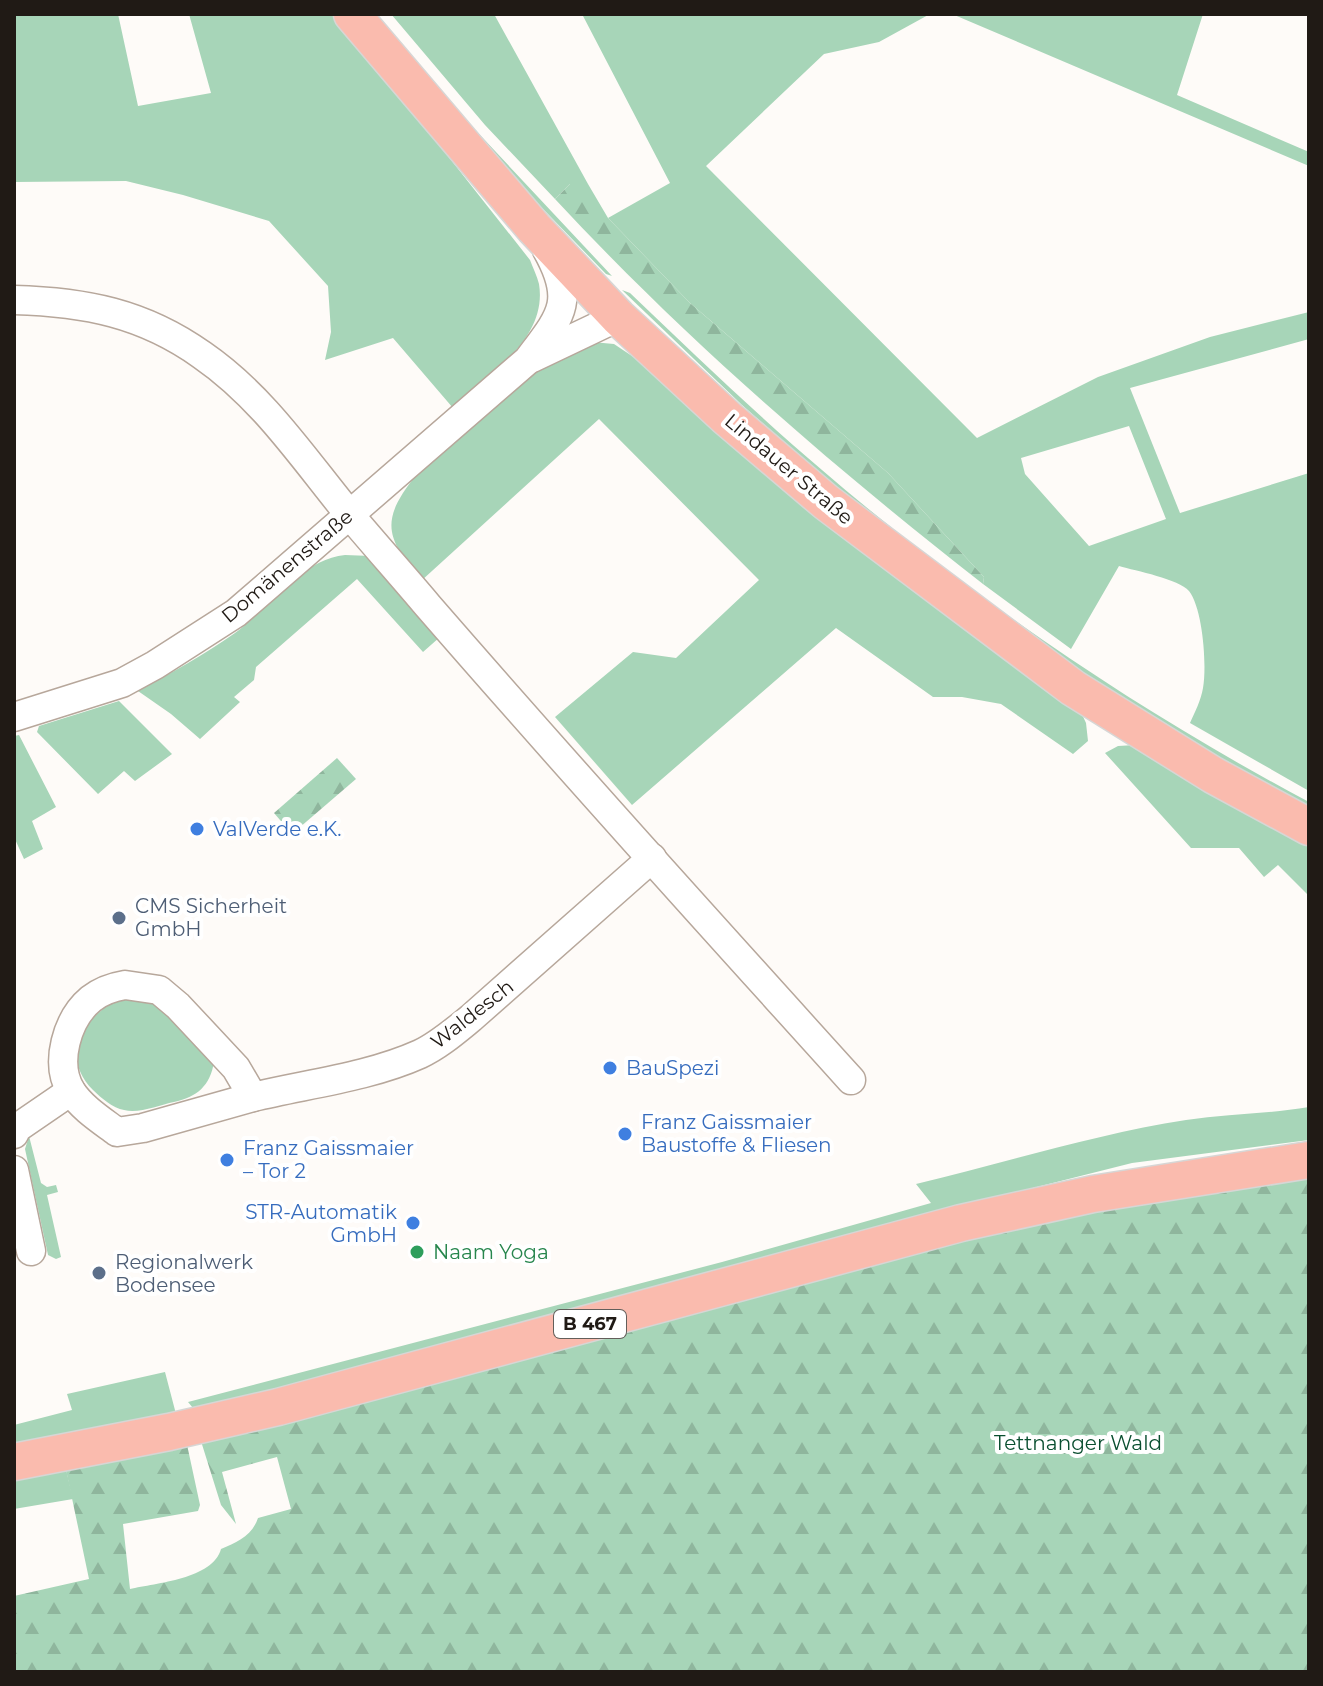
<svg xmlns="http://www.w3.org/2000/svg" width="1323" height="1686" font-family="Montserrat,sans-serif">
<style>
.grass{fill:#a7d5b8;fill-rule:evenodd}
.forest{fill:url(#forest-firs)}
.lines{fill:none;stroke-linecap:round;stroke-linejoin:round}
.minor-casing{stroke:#b7a79b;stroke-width:31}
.major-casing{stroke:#d7d6d5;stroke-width:39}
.minor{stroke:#fff;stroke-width:28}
.major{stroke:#fabbae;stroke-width:36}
.shop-dot{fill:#3f7fe0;stroke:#fff;stroke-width:3}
.service-dot{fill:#5c6f8a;stroke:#fff;stroke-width:3}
.leisure-dot{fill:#2e9e5b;stroke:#fff;stroke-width:3}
.labels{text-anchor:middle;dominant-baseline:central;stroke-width:8;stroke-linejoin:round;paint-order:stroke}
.shield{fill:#fff;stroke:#635f5b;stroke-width:2}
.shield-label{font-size:18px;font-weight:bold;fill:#201a15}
.street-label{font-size:20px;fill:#201a15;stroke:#fff}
.shop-label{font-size:20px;fill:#366cbe;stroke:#fff;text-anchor:start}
.service-label{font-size:20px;fill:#4e5e75;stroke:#fff;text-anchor:start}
.leisure-label{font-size:20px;fill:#27864d;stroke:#fff;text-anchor:start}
.park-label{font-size:20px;fill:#0a4f30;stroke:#fff}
</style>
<defs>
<pattern id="forest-firs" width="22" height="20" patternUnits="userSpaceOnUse" patternTransform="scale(2)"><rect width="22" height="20" fill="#a7d5b8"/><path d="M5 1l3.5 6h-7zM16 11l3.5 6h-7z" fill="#8fb69d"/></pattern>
</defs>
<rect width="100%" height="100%" fill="#fefbf8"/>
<g class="grass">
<path d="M 14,14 L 118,14 L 138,106 L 211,93 L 189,14 L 336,14 L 530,260 C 533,268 537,276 539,284 C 548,339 488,376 453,408 L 393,338 L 325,360 L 331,332 L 328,286 L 269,221 L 183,195 L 126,181 L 14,182 Z"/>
<polygon points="369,14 376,14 466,120 612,276 606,274 513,178"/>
<polygon points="391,14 494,14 588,184 570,184 555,199 485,125"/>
<path d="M 582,14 L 930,14 L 879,42 L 824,54 L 706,166 L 977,438 L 1098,377 L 1210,337 L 1309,312 L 1309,339 L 1130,388 L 1180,513 L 1309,473 L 1309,791 L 1190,723 C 1195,712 1201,700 1203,688 C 1207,666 1203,609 1189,591 C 1179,579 1136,571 1119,566 L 1071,649 L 983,584 L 984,577 L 888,473 L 690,303 L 608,218 L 670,183 ZM 1129,426 L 1166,519 L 1089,546 L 1025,474 L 1021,458 Z"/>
<polygon points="952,14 1203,14 1177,95 1309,152 1309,166"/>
<path d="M 622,290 L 630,293 C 693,353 756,414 822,470 C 971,598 1136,710 1309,802 L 1309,807 L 1206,752 L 1121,701 L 1022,632 L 843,493 L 742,405 Z"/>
<path d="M 592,342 L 614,344 L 638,360 L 1080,710 L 1086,723 L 1088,741 L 1073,754 L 1001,704 L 962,697 L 933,697 L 836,628 L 632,805 L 555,717 L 633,652 L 676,658 L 759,580 L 599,419 L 421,581 C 387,538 378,522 417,474 L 539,370 Z"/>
<path d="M 345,555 L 371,556 L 440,637 L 423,652 L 357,579 L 256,667 L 254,680 L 234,697 L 240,702 L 200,739 L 171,714 L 138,691 C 171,673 204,655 235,633 C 270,608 300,560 345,555 Z"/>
<polygon points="119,701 172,754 135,781 124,771 98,794 37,732 39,726"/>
<polygon points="19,735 56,807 32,821 43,849 24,859 14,837 14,736"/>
<polygon points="1135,745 1309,843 1309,896 1278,865 1264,877 1239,848 1191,848 1105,753 1118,746"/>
<path d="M 129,994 L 155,1002 L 214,1062 C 210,1086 197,1097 174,1102 C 159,1105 139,1114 124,1110 C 113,1108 101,1098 93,1090 C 55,1051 90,1010 129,994 Z"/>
<path d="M 1309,1107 L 1309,1140 L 1132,1163 L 822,1241 L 394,1360 L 193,1408 L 188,1402 L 722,1262 L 931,1203 L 916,1184 C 1005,1163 1095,1134 1186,1120 C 1227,1114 1268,1114 1309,1107 Z"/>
<polygon points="29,1136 41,1183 47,1187 56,1185 58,1192 47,1195 61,1257 56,1259 48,1255 25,1149"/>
<polygon points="165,1372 176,1414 14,1446 14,1425 72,1410 67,1394"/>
<polygon points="65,1465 73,1499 14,1509 14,1474"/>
</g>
<g class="forest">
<path d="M 570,184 L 588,184 L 608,218 L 690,303 L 888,473 L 984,577 L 983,584 C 832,466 686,340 555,199 Z"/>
<polygon points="337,758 356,779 292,834 274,813"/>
<path d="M 1309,1177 L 1309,1672 L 14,1672 L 14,1596 L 89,1579 L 65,1465 L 186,1440 L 200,1505 L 198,1511 L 123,1524 L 130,1589 C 156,1583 213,1579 221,1549 C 237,1542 252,1536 258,1518 L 291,1509 L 277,1457 L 222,1472 L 236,1524 L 221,1505 L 200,1438 L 1035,1218 Z"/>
</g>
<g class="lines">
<defs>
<g id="minor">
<path d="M 14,300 C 85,302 143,313 202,355 C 263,397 303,458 349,514 C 375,545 402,575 428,606 C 567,766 709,923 851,1080"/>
<polyline points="532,358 618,317"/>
<path d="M 14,717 L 122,683 L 155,665 L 236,613 L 528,360 C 561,316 576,302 547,250"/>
<path d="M 125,985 L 159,990 L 178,1006 L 236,1068 L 253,1097 L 143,1128 L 117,1132 C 101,1120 82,1108 71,1091 C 54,1063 67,1019 91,999 C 101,991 113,987 125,985 Z"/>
<path d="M 253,1097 C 307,1084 369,1077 420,1054 C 439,1045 455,1031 471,1018 L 652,858"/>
<polyline points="14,1134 17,1128 71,1091"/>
<polyline points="14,1170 31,1251"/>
</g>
<g id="major">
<polyline points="352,14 534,228 618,317 727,418 826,502 1073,688 1213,775 1309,827"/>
<polyline points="14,1462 169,1432 278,1407 961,1223 1093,1194 1309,1160"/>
</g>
</defs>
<use href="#minor" class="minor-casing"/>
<use href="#major" class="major-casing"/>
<use href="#minor" class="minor"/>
<use href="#major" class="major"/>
</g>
<g class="shop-dot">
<circle cx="197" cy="829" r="8"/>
<circle cx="610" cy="1068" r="8"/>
<circle cx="625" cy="1134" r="8"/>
<circle cx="227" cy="1160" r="8"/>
<circle cx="413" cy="1223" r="8"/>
</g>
<g class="service-dot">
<circle cx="119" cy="918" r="8"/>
<circle cx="99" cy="1273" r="8"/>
</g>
<circle class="leisure-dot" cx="417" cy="1252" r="8"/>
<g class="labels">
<rect class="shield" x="554" y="1310" width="72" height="28" rx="6"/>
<g class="shield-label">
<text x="590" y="1324">B 467</text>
</g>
<g class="street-label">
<text transform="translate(789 469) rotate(40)">Lindauer Straße</text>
<text transform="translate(287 566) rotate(-40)">Domänenstraße</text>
<text transform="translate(472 1014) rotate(-38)">Waldesch</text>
</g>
<g class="shop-label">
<text x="213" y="829">ValVerde e.K.</text>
<text x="626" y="1068">BauSpezi</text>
<text x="641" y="1122">Franz Gaissmaier<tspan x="641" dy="23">Baustoffe &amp; Fliesen</tspan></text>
<text x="243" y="1148">Franz Gaissmaier<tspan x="243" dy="23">– Tor 2</tspan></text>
<text x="397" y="1212" text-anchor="end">STR-Automatik<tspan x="397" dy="23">GmbH</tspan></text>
</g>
<g class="service-label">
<text x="135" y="906">CMS Sicherheit<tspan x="135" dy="23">GmbH</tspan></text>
<text x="115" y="1262">Regionalwerk<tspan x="115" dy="23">Bodensee</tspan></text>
</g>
<g class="leisure-label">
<text x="433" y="1252">Naam Yoga</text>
</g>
<g class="park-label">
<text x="1078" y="1443">Tettnanger Wald</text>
</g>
</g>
<rect width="1323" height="1686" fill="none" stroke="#201a15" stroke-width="32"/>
</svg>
